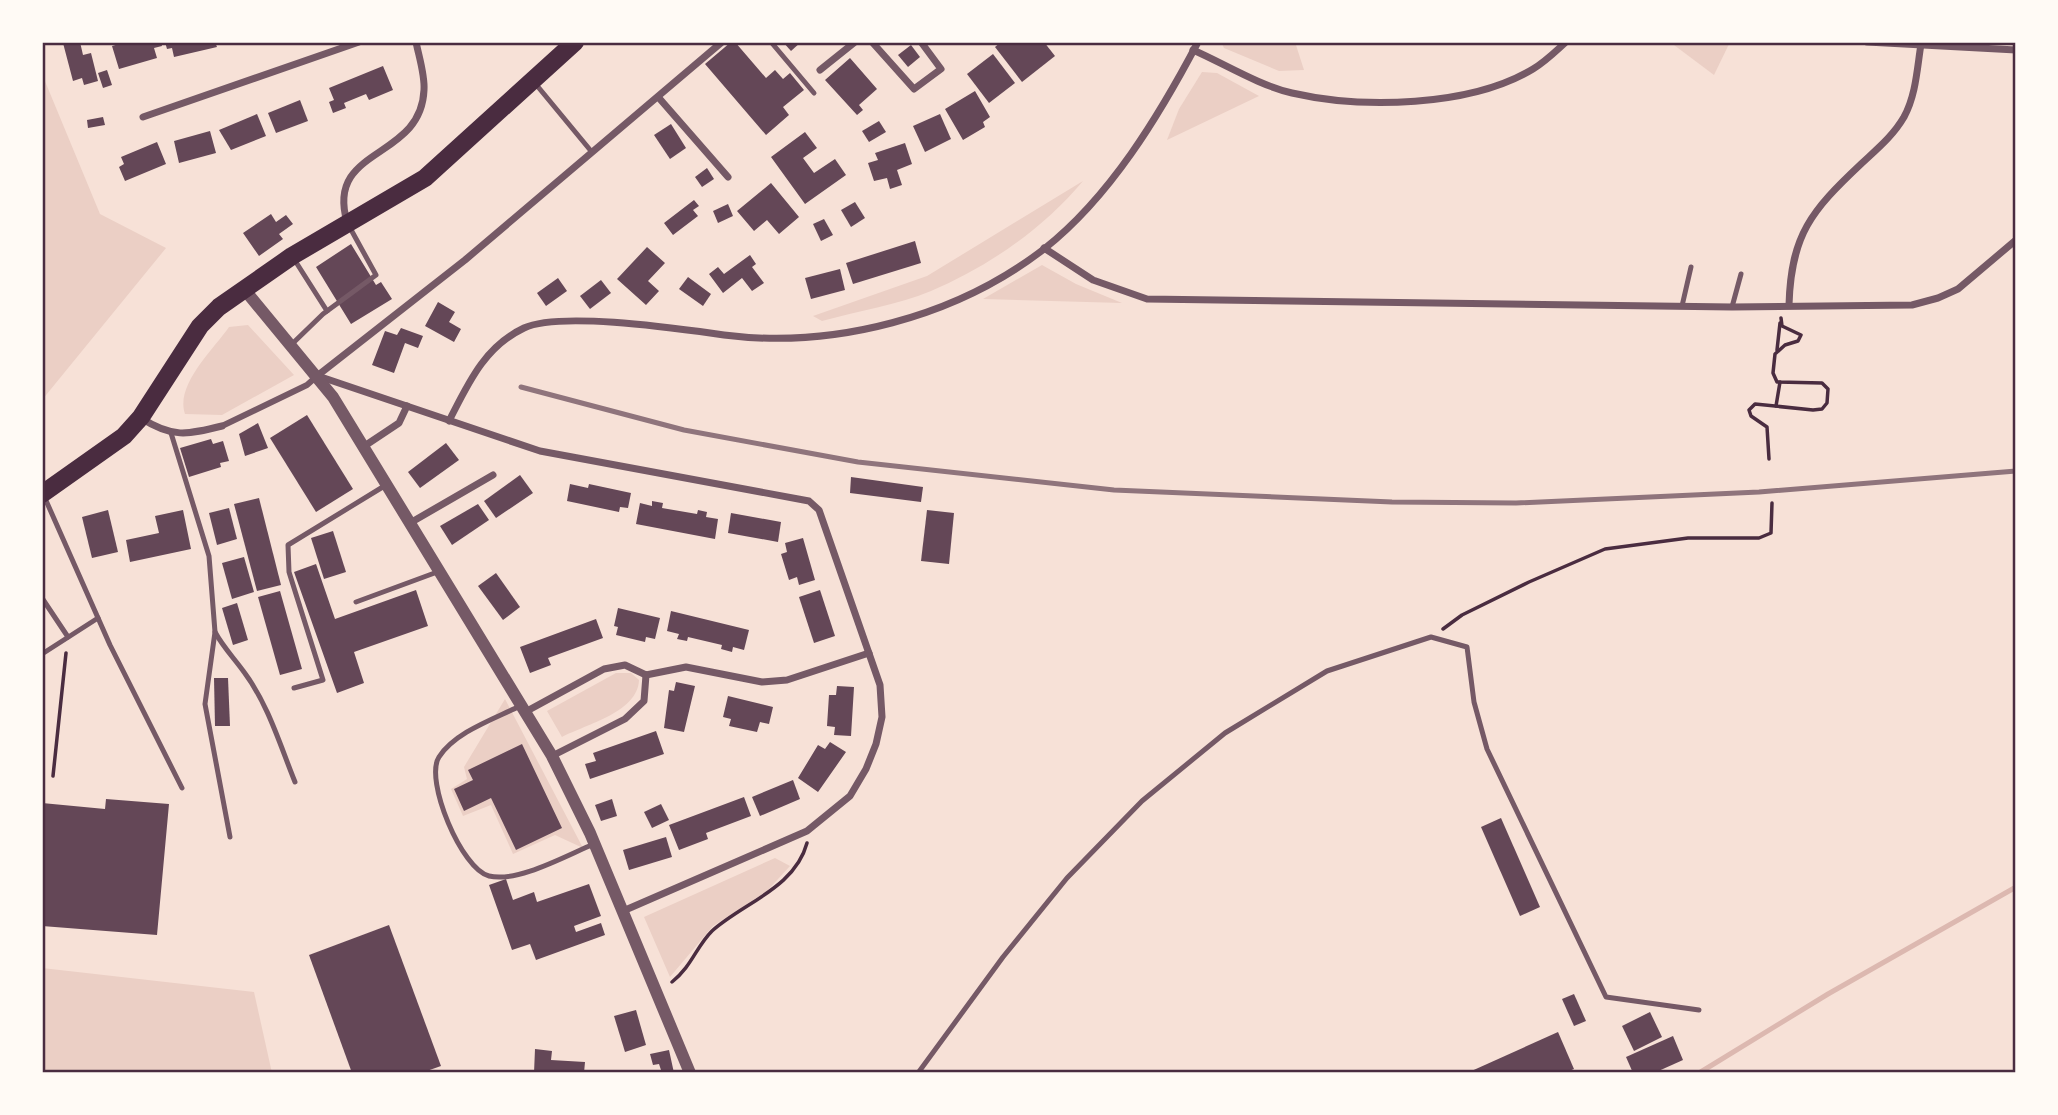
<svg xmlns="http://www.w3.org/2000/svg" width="2058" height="1115" font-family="'Noto Serif',serif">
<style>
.green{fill:#ebcfc5}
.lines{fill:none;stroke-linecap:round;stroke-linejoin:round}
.stream{stroke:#dcb8b0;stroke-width:5}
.building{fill:#644757}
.path{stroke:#4a2c40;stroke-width:3.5}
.service{stroke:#755966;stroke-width:5}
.pedestrian{stroke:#755966;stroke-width:6}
.minor{stroke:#755966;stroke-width:7}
.tertiary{stroke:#755966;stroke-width:12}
.primary{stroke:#4a2c40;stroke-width:18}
.rail{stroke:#8f747c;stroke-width:5}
.neatline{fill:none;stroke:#4a2c40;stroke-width:2.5}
</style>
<rect width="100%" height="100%" fill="#f7e1d7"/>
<g class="green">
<polygon points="1221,42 1295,42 1304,70 1279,71 1224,48"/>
<polygon points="1670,42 1730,42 1714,75"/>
<polygon points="1202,72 1217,73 1259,96 1167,140 1179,109"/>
<polygon points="42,74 100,214 166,248 42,400"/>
<path d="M 1083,181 C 1043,229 989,266 931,291 C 897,305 858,311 822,321 L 813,316 L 927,276 Z"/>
<polygon points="1042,265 1076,284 1122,303 983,299"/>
<path d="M 248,325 L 294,375 L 222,415 L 185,414 C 175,385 213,350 229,327 Z"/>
<path d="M 616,673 L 631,673 L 639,680 C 638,712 587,724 562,737 L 547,711 Z"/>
<polygon points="505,699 583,848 555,835 513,854 491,805 463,816 451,789 467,779 464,767"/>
<polygon points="775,858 790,866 767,891 713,926 670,977 644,917"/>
<polygon points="42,968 254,992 272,1073 42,1073"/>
</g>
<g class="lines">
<polyline class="stream" points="1699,1073 1828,994 2016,887"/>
</g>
<g class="building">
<polygon points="80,42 83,55 91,53 98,81 84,85 82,78 73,81 63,43"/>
<polygon points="126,42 161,42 162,46 154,48 157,58 119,69 112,46"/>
<polygon points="165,42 215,42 217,47 174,57 172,48 167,49"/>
<polygon points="731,42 735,42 766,78 775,70 783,79 790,73 804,90 783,107 789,115 766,135 705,64"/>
<polygon points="783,42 801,42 791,51"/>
<polygon points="1001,42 1044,42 1055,56 1022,82 995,47"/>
<polygon points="911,45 920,57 908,67 898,55"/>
<polygon points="993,54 1015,83 989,103 967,74"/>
<polygon points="850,58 877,89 859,105 863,110 857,115 825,80"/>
<polygon points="383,66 393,90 369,100 366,94 344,103 346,108 333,113 329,102 334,100 329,88"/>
<polygon points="107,70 112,85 103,88 98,73"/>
<polygon points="975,91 990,117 983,122 985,127 963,140 945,109"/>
<polygon points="300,100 308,121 276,133 268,113"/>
<polygon points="257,114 266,136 231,150 219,130"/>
<polygon points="940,114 951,139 925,152 913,126"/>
<polygon points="103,117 105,125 88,128 87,120"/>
<polygon points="879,121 886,132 869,142 862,131"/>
<polygon points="671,124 686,148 670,159 654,135"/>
<polygon points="210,131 216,153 179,163 174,141"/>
<polygon points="805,132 817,148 803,158 814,173 835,159 846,175 805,204 771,157"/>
<polygon points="157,142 166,164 125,181 119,167 124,164 121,157"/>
<polygon points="905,143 912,164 897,170 902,185 890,189 887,178 874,181 868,163 878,160 875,153"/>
<polygon points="707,168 714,179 702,187 695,177"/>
<polygon points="771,183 799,217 779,234 767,220 754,231 737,211"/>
<polygon points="694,200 699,206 693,210 698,216 673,235 664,223"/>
<polygon points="855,202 865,218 851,227 841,210"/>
<polygon points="728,204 733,216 718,223 713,211"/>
<polygon points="271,214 276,222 286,215 293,224 279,234 283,239 259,256 243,233"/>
<polygon points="824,219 833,235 821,241 813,224"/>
<polygon points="915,241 921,263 853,284 846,263"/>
<polygon points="351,244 376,285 381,282 392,299 351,324 316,267"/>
<polygon points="647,247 665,263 648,281 659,291 646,305 617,279"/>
<polygon points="750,255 756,264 752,267 764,283 752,291 742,278 723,293 709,274 718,267 724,274"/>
<polygon points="840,269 845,290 811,299 805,278"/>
<polygon points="688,277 711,294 703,306 679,289"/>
<polygon points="558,278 567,291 546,306 537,293"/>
<polygon points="601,280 611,293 590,309 580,296"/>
<polygon points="438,302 455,312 449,322 461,329 454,342 425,326"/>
<polygon points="401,328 423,336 418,348 405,343 394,373 372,365 385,331 397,335"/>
<polygon points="307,415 353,489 316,512 270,438"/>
<polygon points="258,423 268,448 245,456 239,434"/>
<polygon points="211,439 213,444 223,441 229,461 220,463 221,467 189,477 180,448"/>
<polygon points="446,443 459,460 420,488 408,472"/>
<polygon points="520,475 533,493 496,518 484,501"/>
<polygon points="851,477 923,487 921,502 850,493"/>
<polygon points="570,484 588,488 589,484 631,493 628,508 620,507 619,512 567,501"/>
<polygon points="259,498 281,585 257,591 234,504"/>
<polygon points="652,501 663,503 662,508 697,514 698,510 707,512 706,517 718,519 715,539 636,524 640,503 652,506"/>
<polygon points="478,504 489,520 452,545 440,526"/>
<polygon points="229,508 237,539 217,545 209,513"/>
<polygon points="108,510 118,552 92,558 82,517"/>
<polygon points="183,510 191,549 130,562 126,540 159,533 155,516"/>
<polygon points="927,510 954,513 949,564 921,561"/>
<polygon points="731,513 781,522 778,542 728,533"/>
<polygon points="333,531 346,572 324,579 311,538"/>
<polygon points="803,538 815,580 799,585 797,577 789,580 781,554 787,552 785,543"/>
<polygon points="244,557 254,592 232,599 222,563"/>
<polygon points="316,564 335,619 416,590 428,626 354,652 364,683 337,693 294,572"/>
<polygon points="496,573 520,607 503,620 478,586"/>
<polygon points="820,590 835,636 814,643 799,597"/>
<polygon points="280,591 302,669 280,675 258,597"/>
<polygon points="237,603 248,640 233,645 222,608"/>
<polygon points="618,608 660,618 655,639 646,637 645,642 616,635 618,627 614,626"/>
<polygon points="671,611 749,630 744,650 733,647 732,652 721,649 722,645 688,637 687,641 677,639 679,634 667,631"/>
<polygon points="596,619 603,638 548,658 551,665 530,673 520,647"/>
<polygon points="214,678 228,678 230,726 215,726"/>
<polygon points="676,682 695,686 684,732 664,728 669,690 674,691"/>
<polygon points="837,686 854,687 851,736 834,735 835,727 827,726 829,695 836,695"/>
<polygon points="728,696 773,707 769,724 760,722 757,732 729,726 731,719 723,717"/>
<polygon points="656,731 664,754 590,779 585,764 596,761 593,753"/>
<polygon points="830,742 846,752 818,792 798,778 818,745 825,749"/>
<polygon points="522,744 562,828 516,850 491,798 464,811 454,789 473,780 468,770"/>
<polygon points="793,780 800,799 760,816 752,797"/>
<polygon points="744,797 751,816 706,833 708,839 679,850 669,825"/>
<polygon points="106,799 169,804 157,935 42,926 42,803 105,809"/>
<polygon points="612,799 617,816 601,821 595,805"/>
<polygon points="661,804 669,820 652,828 644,812"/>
<polygon points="1501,818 1540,907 1520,916 1481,827"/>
<polygon points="666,837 672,857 629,870 623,850"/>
<polygon points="506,879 513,900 534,892 537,902 589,884 601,916 574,926 576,932 601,923 605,935 536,960 530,944 512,950 489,885"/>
<polygon points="389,925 441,1066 421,1073 352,1073 309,955"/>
<polygon points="1574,994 1586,1021 1574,1026 1562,999"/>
<polygon points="636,1010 646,1045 625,1052 614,1016"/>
<polygon points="1650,1012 1662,1037 1634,1051 1622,1026"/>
<polygon points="1558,1032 1574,1069 1564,1073 1467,1073"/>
<polygon points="1673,1036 1683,1060 1654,1073 1633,1073 1626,1057"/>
<polygon points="535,1049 552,1051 551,1060 585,1062 584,1073 534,1073"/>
<polygon points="669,1050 674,1073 662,1073 659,1064 653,1065 650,1054"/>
</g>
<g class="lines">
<g class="path">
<polyline points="1777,350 1780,323"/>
<polyline points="1776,406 1780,382"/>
<polyline points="1769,459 1767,427 1751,416 1749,410 1755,404 1813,410 1822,409 1827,403 1828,389 1822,383 1777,382 1773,373 1775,354 1785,345 1798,341 1801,335 1782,326 1781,318"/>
<polyline points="1443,629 1462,615 1529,582 1605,549 1688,538 1759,538 1771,533 1772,503"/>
<polyline points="53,776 66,653"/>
<path d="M 672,982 C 692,966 696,947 712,931 C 743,903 795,888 807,843"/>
</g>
<g class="service">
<polyline points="771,42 814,93"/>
<polyline points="534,82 591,151"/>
<polyline points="294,259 327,311"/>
<polyline points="1682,306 1691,267"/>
<polyline points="1732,307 1741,274"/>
<polyline points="291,345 323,314 376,275 349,226"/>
<polyline points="171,433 209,556 215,632 205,704 230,837"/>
<polyline points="44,496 110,645 182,788"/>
<polyline points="42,598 68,637"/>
<polyline points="356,602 440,571"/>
<path d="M 215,632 C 223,647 234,658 244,672 C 268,704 280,745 295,782"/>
<polyline points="42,654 98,618"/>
<polyline points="294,688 323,680 289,572 288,545 386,485"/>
<path d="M 520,706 C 494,719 455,732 439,757 C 424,780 462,870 489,876 C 518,883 567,855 594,844"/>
<polyline points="918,1073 1003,957 1067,878 1142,801 1225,733 1327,671 1431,637 1467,647 1474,702 1487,749 1606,997 1699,1010"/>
</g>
<polyline class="pedestrian" points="222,426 307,385 316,377"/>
<g class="minor">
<polyline points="872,42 914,89 941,69 921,42"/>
<polyline points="1867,42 2016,50"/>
<path d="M 1193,50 C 1225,64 1258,85 1292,93 C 1362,109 1470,107 1533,69 C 1545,62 1556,51 1566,42"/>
<polyline points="820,70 855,42"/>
<polyline points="659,98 728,177"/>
<polyline points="143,117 359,42"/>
<path d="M 347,222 C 325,146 421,161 424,90 C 425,75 419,57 416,42"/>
<polyline points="1044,248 1093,280 1147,299 1732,307 1912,305 1938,298 1958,289 2016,240"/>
<path d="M 1789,305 C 1791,235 1811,211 1861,164 C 1877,149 1893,136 1904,117 C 1916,95 1917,69 1921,44"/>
<polyline points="317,376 465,260 722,42"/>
<polyline points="318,376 540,451 809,501 819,510 880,685 882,717 876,744 866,769 850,796 807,831 623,911"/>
<path d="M 141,418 C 172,438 187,435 222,426"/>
<path d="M 449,421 C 468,384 484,347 524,328 C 560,311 680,329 724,335 C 834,349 956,317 1044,249 C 1110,197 1159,116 1198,42"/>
<polyline points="363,447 399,423 407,406"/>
<polyline points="410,523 493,475"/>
<polyline points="527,711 604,669 625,665 646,675 686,667 762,682 787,680 869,653"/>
<polyline points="552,756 625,719 644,701 646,675"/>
</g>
<polyline class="tertiary" points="244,289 333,397 552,756 590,833 690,1073"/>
<polyline class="primary" points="42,494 124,436 141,417 200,326 219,307 292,256 425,178 575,42"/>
<polyline class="rail" points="521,387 684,430 858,462 1114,490 1392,502 1516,503 1759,492 2016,471"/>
</g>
<rect width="2058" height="1115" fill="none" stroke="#fffaf5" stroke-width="88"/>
<rect x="44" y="44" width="1970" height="1027" class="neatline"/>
</svg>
